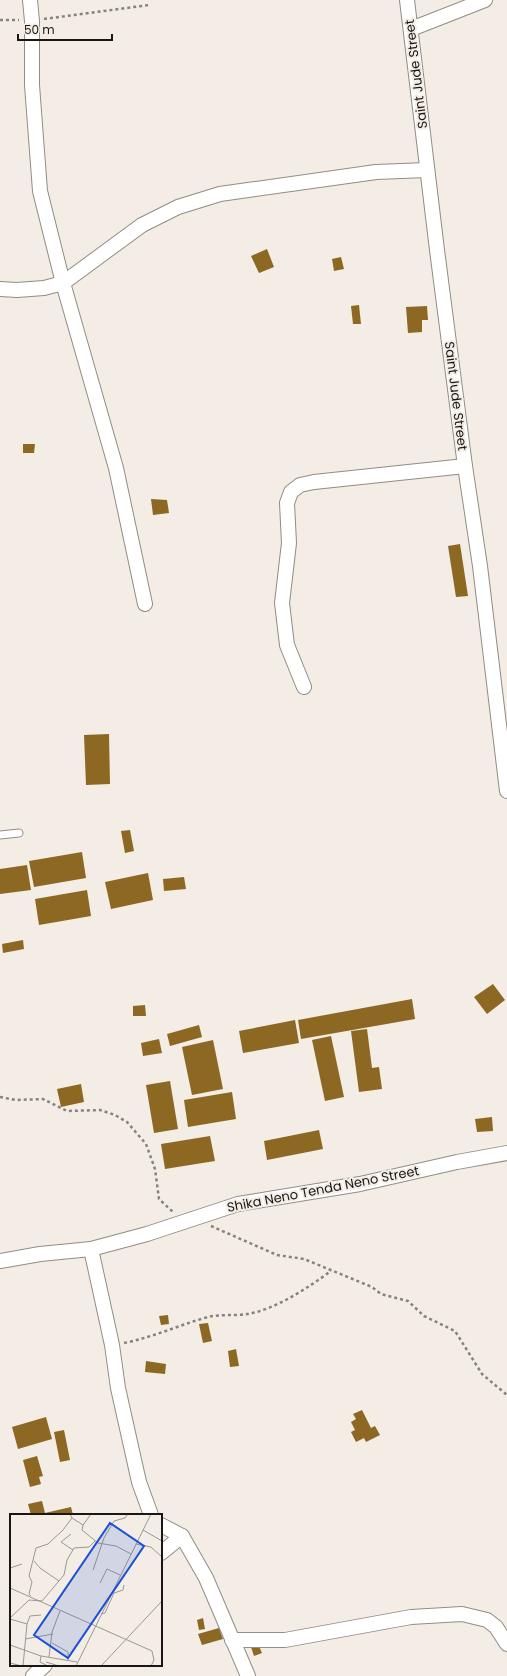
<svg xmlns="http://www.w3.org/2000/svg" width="507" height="1676" font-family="Poppins,sans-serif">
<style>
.building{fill:#8c6823}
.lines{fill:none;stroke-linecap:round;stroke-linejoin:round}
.service-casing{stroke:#918c85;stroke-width:9}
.minor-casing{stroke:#918c85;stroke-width:16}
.path{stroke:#86827d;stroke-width:2.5;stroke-dasharray:3 3;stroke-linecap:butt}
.service{stroke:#fff;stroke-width:7}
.minor{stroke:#fff;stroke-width:14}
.labels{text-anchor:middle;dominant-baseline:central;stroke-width:4;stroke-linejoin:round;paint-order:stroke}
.street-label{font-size:13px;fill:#191715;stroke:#f3ede5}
.inset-road{fill:none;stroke:#9c9792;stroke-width:1}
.view{fill:#1d4ed8;fill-opacity:0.15;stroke:#1d4ed8;stroke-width:2}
.inset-edge{fill:none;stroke:#191715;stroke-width:2}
</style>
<rect width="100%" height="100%" fill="#f3ede5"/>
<g class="building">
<polygon points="267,249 274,267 259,273 251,256"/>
<polygon points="341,257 344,269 334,271 332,259"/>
<polygon points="359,305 361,324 353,324 351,306"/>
<polygon points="427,306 428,320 422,320 422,332 408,333 406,307"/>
<polygon points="23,444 35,444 34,453 23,453"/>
<polygon points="151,499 167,500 169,513 153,515"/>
<polygon points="460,544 468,596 456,597 448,546"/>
<polygon points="109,734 110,784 86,785 84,735"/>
<polygon points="130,830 134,851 125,853 121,831"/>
<polygon points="82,852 86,878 34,887 29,861"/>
<polygon points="27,865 31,890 0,894 0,869"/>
<polygon points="148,873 153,900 111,909 105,882"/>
<polygon points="184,877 186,889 164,891 163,879"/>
<polygon points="87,890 91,916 39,925 35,899"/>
<polygon points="23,940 24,949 3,953 2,944"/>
<polygon points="493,984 505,1000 487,1014 474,997"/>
<polygon points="412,999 415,1019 301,1039 298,1020"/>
<polygon points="145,1005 146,1016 133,1016 133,1006"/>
<polygon points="295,1020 299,1043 243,1053 239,1031"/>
<polygon points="199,1025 202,1037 170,1046 167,1034"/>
<polygon points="367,1029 372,1068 379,1067 382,1089 359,1092 351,1031"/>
<polygon points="331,1036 344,1097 325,1101 312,1040"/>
<polygon points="159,1039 162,1053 143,1056 141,1043"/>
<polygon points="213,1040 223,1089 192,1095 182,1047"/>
<polygon points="170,1081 178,1129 154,1133 146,1085"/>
<polygon points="81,1084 84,1102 61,1107 57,1089"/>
<polygon points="232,1092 236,1119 188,1127 184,1100"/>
<polygon points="492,1117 493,1131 477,1132 475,1119"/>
<polygon points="319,1130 323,1149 267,1160 264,1141"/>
<polygon points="210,1136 215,1161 165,1169 161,1144"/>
<polygon points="168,1315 169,1324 161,1325 159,1316"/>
<polygon points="208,1323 212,1341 203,1343 199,1324"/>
<polygon points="236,1349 239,1366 230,1367 228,1351"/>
<polygon points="146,1361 166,1364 165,1374 145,1372"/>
<polygon points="362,1410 371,1428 375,1426 380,1435 366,1442 364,1438 356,1442 351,1432 355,1430 351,1422 356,1419 353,1414"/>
<polygon points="46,1417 52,1439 18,1449 12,1427"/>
<polygon points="64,1430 70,1460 60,1462 54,1432"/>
<polygon points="37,1456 43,1476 39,1477 41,1484 30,1487 23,1460"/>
<polygon points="42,1501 45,1513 71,1507 73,1515 31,1515 28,1504"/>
<polygon points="203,1618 205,1629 199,1630 197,1620"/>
<polygon points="219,1628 223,1639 202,1645 198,1634"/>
<polygon points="258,1644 262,1653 254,1656 251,1647"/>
</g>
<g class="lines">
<defs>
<polyline id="service" points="0,835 19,833"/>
<g id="minor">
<polyline points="30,0 32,21 32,85 40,191 63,283 116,468 145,604"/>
<polyline points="407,0 437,250 465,466 480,566 507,791"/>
<polyline points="411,29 485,0"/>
<polyline points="0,289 17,290 44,288 63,283 142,225 178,207 220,194 376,172 427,170"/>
<polyline points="304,687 287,645 282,603 289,543 287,503 291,492 300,485 314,482 465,466"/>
<polyline points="91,1249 112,1345 118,1388 139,1482 151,1515"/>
<polyline points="0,1261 40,1254 91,1249 147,1234 238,1204 360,1184 457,1162 507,1153"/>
<polyline points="161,1525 182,1536 206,1578 248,1676"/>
<polyline points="161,1553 182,1536"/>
<polyline points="232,1640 285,1640 411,1617 462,1614 487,1620 496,1627 507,1644"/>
<polyline points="33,1676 45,1665"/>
</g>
</defs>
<use href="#service" class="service-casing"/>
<use href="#minor" class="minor-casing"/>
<g class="path">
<polyline points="44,19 149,5"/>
<polyline points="0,20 19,20"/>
<polyline points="0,1097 16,1100 43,1099 67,1111 100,1110 115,1115 127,1122 146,1144 155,1169 159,1199 173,1212"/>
<polyline points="211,1226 277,1255 304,1259 372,1287 381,1294 408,1301 424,1316 455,1331 482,1374 507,1395"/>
<path d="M 124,1343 C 154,1337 179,1325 208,1317 C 220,1314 235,1316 247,1314 C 275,1310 309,1287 331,1271"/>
</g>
<use href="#service" class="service"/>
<use href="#minor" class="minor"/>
</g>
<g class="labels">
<g class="street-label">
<text transform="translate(416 74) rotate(-97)">Saint Jude Street</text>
<text transform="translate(456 396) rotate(83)">Saint Jude Street</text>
<text transform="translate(323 1189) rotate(-11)">Shika Neno Tenda Neno Street</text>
</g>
</g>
<g transform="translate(10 1514)">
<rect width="152" height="152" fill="#f3ede5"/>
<path class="inset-road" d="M 60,0 L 62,4 L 73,11 L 72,16 L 88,29 L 106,32 L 121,40M 73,11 L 81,0M 133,16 L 152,27M 61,20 L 51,28 L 63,36M 126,30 L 141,33 L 152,43M 24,47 L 30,54 L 49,67M 0,54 L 12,50M 83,56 L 94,24 L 104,7 L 115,4 L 117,1M 90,69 L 97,55 L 110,61M 0,74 L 142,137 L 144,146 L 141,152M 21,82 L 19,80 L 22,68 L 19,62 L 26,34 L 38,30 L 53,16 L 62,4M 91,100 L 95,99 L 104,79 L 113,76 L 114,71M 0,104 L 19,86 L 32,87 L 54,61 L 57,46 L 64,34 L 79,33 L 85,27M 0,105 L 17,110 L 13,152M 17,110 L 20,102 L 31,101M 15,125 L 43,120M 42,129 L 58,138 L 58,146M 0,131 L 31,142 L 67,148M 31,142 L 30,148 L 36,151M 39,143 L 42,118 L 50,97M 36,148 L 49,152M 0,149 L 12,152M 66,152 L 141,0M 91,152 L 152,87"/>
<path class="view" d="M 100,9 L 134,32 L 58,144 L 24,121 Z"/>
<rect width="152" height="152" class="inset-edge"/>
</g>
<path d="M18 34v6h94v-6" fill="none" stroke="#191715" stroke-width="2"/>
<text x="24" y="34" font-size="12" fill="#191715" stroke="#f3ede5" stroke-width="3" paint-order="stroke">50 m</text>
</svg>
